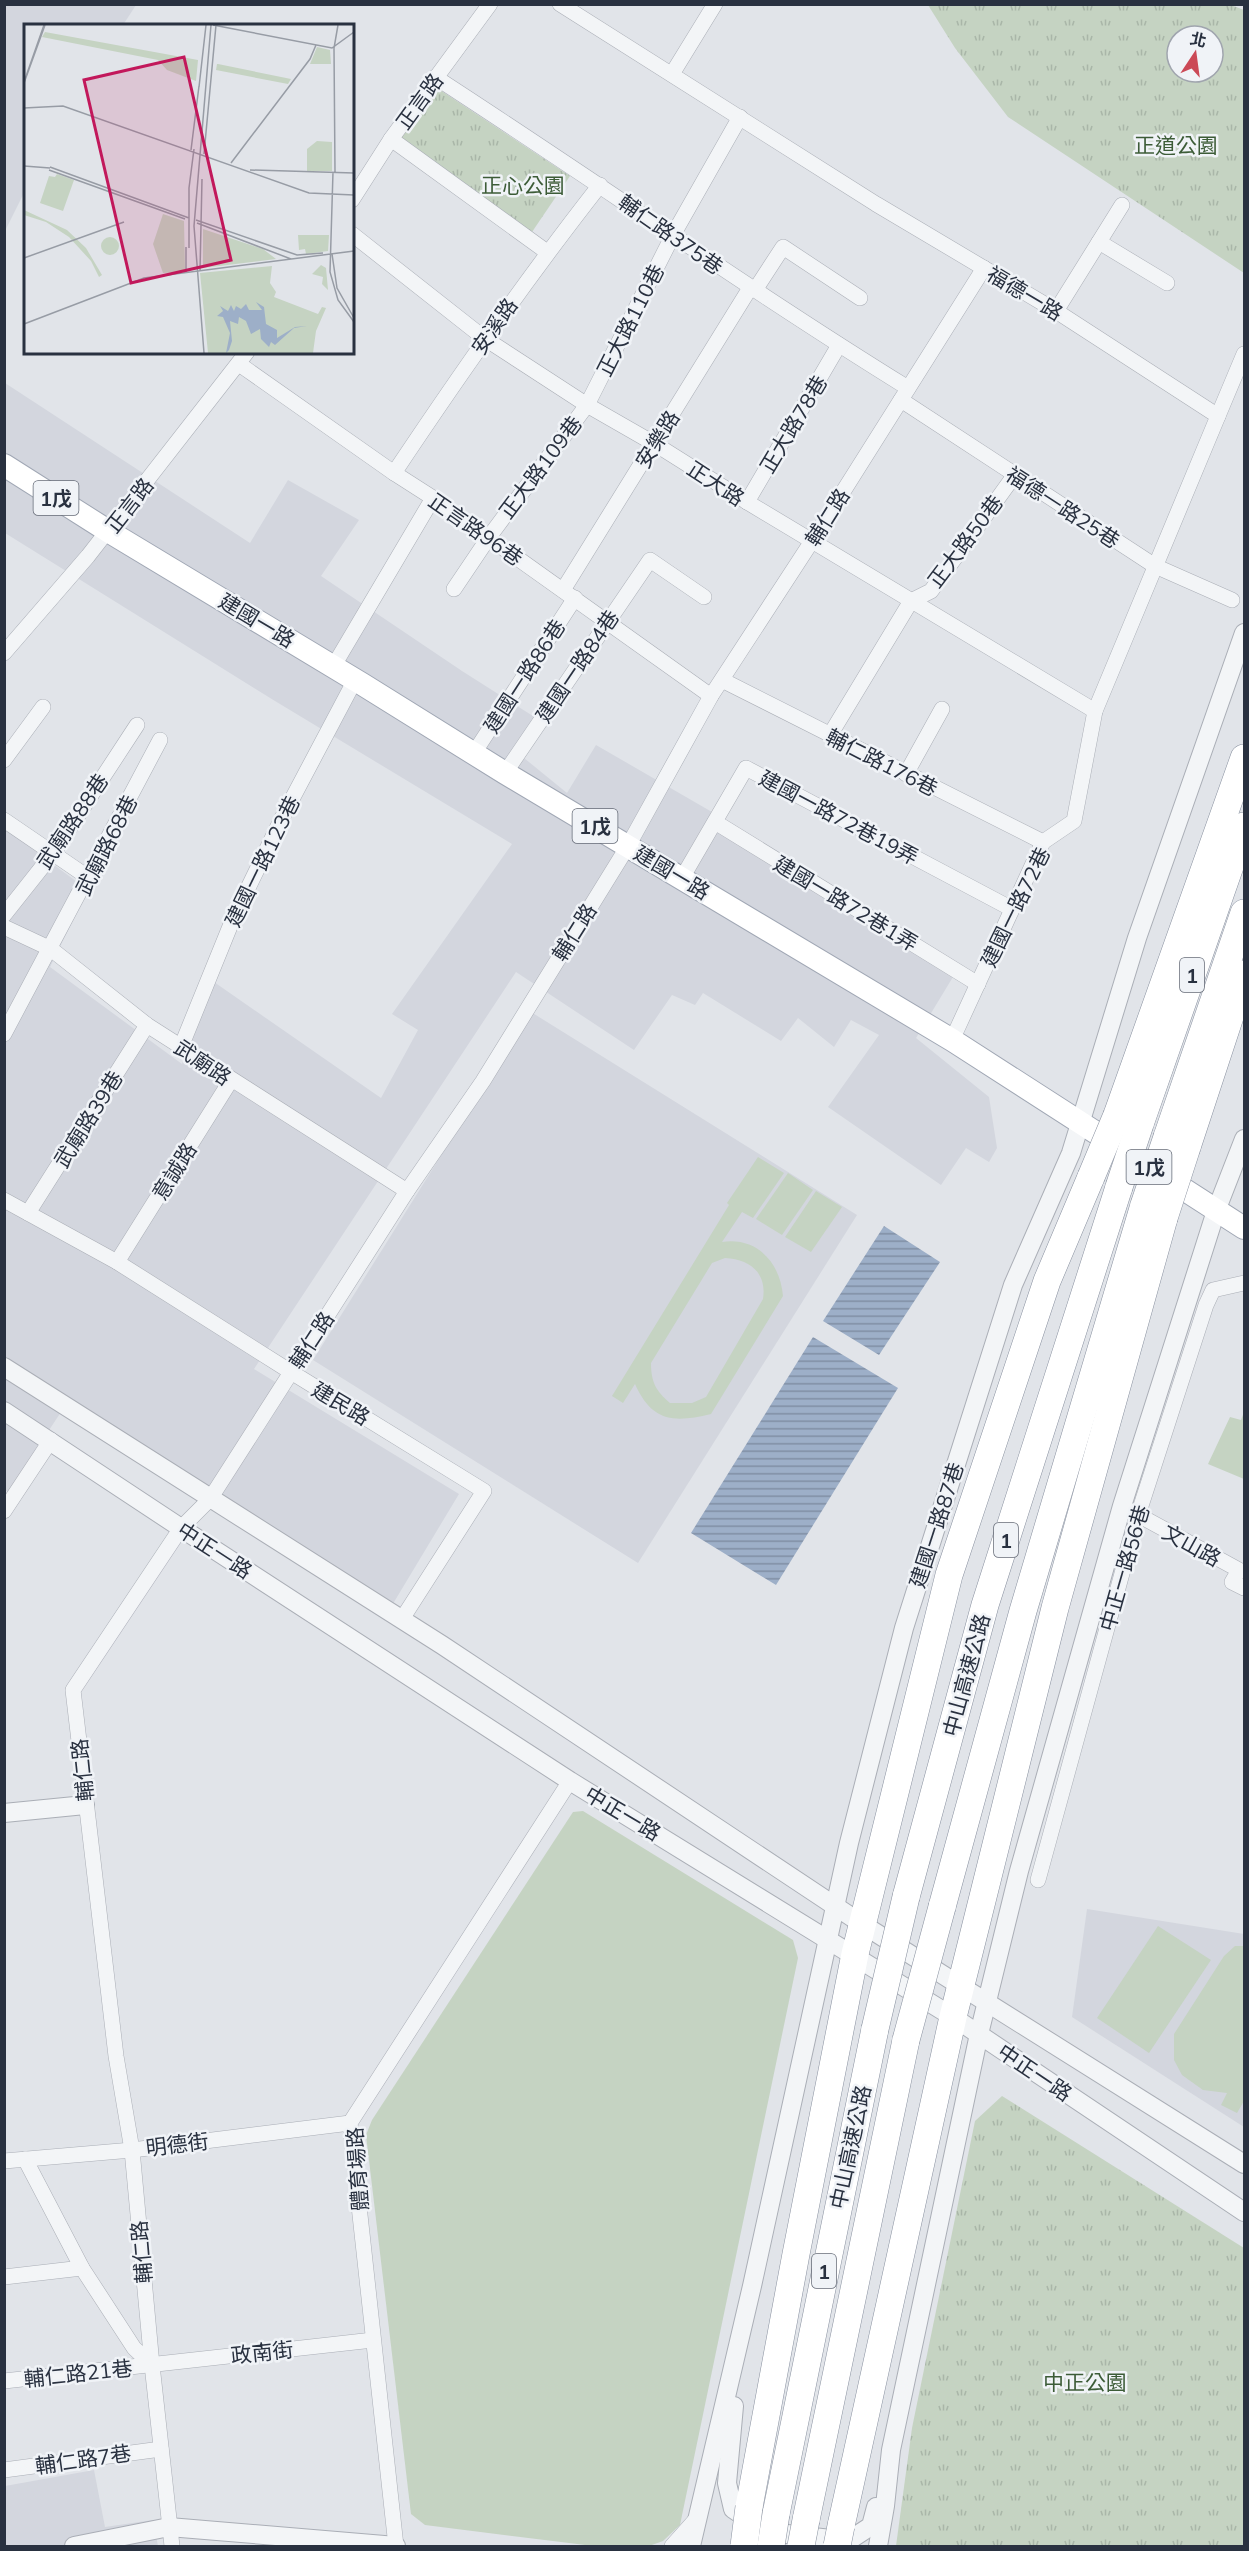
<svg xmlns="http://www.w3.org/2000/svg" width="1249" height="2551" font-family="Mulish,'Noto Sans TC',sans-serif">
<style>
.built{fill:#d3d6de}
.grass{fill:#c5d3c2;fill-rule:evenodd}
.park{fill:url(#park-tufts);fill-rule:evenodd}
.water{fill:url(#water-rules)}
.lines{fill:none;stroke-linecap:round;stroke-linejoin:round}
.minor-casing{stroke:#aaaeb6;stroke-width:16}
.tertiary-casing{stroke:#aaaeb6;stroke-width:20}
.primary-casing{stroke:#a0a7b4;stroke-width:24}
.motorway-casing{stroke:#88909f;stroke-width:28}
.minor{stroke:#f3f5f7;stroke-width:15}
.tertiary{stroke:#f3f5f7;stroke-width:18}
.primary{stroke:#fff;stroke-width:22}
.motorway{stroke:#fff;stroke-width:27}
.motorway-bridge-casing{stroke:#88909f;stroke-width:28;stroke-linecap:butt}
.motorway-bridge{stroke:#fff;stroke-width:27}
.labels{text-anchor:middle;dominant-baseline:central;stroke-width:5;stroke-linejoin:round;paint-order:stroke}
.shield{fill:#f0f3f7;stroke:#656b77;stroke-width:1.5}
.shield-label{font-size:20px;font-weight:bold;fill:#293140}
.street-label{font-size:21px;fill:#293140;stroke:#f0f3f7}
.park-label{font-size:21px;fill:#3c5c37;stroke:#f0f3f7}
.inset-road{fill:none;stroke:#979ca5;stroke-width:1.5}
.view{fill:#c2185b;fill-opacity:0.15;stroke:#c2185b;stroke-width:3}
.inset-edge{fill:none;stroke:#293140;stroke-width:3}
</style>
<defs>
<pattern id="park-tufts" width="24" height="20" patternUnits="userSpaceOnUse" patternTransform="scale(1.5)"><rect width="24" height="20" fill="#c5d3c2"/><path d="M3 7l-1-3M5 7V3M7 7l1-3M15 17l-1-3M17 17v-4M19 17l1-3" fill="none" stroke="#a9b6a8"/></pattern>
<pattern id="water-rules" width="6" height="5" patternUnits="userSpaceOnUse" patternTransform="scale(1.5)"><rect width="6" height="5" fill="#9dafc8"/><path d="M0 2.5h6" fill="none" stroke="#808fa4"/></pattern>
</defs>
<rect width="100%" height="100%" fill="#e1e4e9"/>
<g class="built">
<polygon points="5,4 136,5 123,25 26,26 25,191 5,231"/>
<polygon points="5,383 250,543 288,480 359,520 321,576 462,671 544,723 524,758 567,793 596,745 712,812 959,967 916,1038 989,1097 997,1148 989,1162 966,1148 941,1185 828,1107 879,1035 851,1020 834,1047 798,1018 781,1041 703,993 695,1005 672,995 634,1050 516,972 254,1369 459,1494 385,1617 61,1412 8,1492 5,1490 4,828 88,890 50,967 182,1064 214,982 381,1098 418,1030 392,1014 512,844 275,701 5,533"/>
<polygon points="531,1012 857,1215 638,1563 313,1360"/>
<polygon points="1087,1909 1244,1934 1244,2127 1072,2017"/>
<polygon points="94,2470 105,2527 153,2520 158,2546 5,2546 5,2486"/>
</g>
<g class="grass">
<path d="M 758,1157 L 784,1173 L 753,1218 L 742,1212 L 722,1242 C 757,1237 780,1262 783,1296 L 711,1414 C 674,1423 652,1422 635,1384 L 623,1403 L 612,1396 L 729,1205 L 727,1203 ZM 725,1258 C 750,1259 767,1273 763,1299 L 706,1397 L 692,1403 L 670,1403 C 656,1391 651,1382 651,1363 L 712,1263 Z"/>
<polygon points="788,1173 813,1190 782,1235 756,1219"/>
<polygon points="816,1191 842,1207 811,1252 785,1237"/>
<polygon points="1244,1412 1244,1479 1208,1464 1230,1417 1241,1420"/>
<polygon points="583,1811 793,1940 798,1958 680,2525 663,2541 649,2546 593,2546 425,2525 411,2514 366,2135 372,2120 573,1812"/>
<polygon points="1158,1926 1211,1960 1149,2053 1097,2018"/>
<polygon points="1235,1946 1244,1946 1244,2101 1237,2113 1221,2105 1227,2093 1203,2090 1182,2075 1174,2060 1174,2034 1224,1956"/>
</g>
<g class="park">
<path d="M 1231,5 L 1244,10 L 1244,273 L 1008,117 L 955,48 L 928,5 ZM 1177,36 L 1213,36 L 1213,72 L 1177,72 Z"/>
<polygon points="437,88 570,176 532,232 400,137"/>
<polygon points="1002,2096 1244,2248 1244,2546 896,2546 912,2428 975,2121"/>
</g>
<g class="water">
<polygon points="884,1226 940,1262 879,1355 823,1321"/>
<polygon points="813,1337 898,1388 776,1585 691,1533"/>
</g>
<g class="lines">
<defs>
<g id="minor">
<polyline points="560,4 876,204 1056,311 1218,416 1095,711 1074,821 1043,842 952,1040"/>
<polyline points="672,74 715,4"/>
<path d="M 435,77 C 594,180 748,289 908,388"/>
<polyline points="391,139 547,252"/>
<polyline points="352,200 391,139 490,4"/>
<polyline points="352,234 484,338 587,405 655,444 747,502 1095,711"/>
<polyline points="1099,242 1167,283"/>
<polyline points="755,290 783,247 860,298"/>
<polyline points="1056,311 1122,205"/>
<polyline points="239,364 394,473 433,498 711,696"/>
<polyline points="901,400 1155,566 1232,600"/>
<polyline points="1218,416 1244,354"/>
<path d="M 394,473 C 460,374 527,278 600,185"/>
<polyline points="747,502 839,345"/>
<polyline points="454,589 489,537 587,405 673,235 740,117"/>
<polyline points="563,590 750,288"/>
<polyline points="4,653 88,556 247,352"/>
<polyline points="333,667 433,498"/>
<polyline points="722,680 1043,842"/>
<polyline points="830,735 911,601 931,591 1014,476"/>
<polyline points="474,753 575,598"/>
<polyline points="4,760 43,707"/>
<polyline points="505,773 650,560 704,597"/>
<polyline points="906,774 942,709"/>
<polyline points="4,820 89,878"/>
<polyline points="715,822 978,984"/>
<polyline points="682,878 746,768 1012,909"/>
<polyline points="4,915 54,852 137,725"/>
<polyline points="4,927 51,949 147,1025 407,1191"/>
<polyline points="4,1034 160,740"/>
<polyline points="181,1047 233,919 282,818 355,680"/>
<polyline points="4,1200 117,1262 291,1372 484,1491 402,1619"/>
<polyline points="28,1213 147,1025"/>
<polyline points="117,1262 231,1080"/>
<polyline points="4,1511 51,1440"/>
<polyline points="1131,1511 1239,1570 1232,1582 1244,1588"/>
<polyline points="1038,1880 1138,1515 1206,1305 1213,1290 1244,1283"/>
<polyline points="25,2159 82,2268 134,2348 152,2365"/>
<polyline points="4,2161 132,2150 350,2123"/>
<polyline points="4,2277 82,2268"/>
<polyline points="4,2381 373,2340"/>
<polyline points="4,2470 161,2449"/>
<polyline points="172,2546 152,2365 132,2150 116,2056 73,1690 181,1528 210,1499 407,1191 483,1081 628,846 711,696 812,541 984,268"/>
<polyline points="396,2546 350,2123 570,1781"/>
<polyline points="672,2546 697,2518"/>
</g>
<g id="tertiary">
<polyline points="4,1367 442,1645 862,1924 1244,2164"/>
<polyline points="4,1411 181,1528 570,1781 953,2017 1244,2212"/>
<polyline points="4,1813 85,1805"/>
<polyline points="734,2406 727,2483 733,2509 761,2528 787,2534 848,2541 871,2526 876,2507"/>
<polyline points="74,2546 169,2527 396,2546"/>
<polyline points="691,2546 752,2286 849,1843 904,1628 1013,1285 1071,1153 1137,938 1244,633"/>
<polyline points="878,2546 885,2506 891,2450 979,2034 1019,1871 1122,1506 1216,1211 1244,1139"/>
</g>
<polyline id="primary" points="4,465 108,531 362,684 505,773 952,1040 1244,1228"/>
<g id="motorway">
<polyline points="1117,1115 1244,758"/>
<polyline points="1140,1124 1244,826"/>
<polyline points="1167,1137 1244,913"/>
<polyline points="1187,1147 1244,974"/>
<polyline points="906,1897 985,1605 1119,1187"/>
<polyline points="942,1907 1023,1611 1144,1205"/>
<polyline points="749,2507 796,2254 855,1954 949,1575 1047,1281 1091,1177"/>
<polyline points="776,2514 875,2029"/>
<polyline points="806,2520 906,2040"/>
<polyline points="841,2526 953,2017 1055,1608 1164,1218"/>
</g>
</defs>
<use href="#minor" class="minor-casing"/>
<use href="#tertiary" class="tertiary-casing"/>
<use href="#primary" class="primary-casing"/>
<use href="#motorway" class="motorway-casing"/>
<use href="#minor" class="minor"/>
<use href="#tertiary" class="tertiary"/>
<use href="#primary" class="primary"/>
<use href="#motorway" class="motorway"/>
<defs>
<g id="motorway-bridge">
<polyline points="1091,1177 1117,1115"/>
<polyline points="1119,1187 1140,1124"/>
<polyline points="1144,1205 1167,1137"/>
<polyline points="1164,1218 1187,1147"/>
<polyline points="875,2029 906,1897"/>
<polyline points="906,2040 942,1907"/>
<polyline points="744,2546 749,2507"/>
<polyline points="771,2546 776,2514"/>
<polyline points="801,2546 806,2520"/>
<polyline points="837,2546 841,2526"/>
</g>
</defs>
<use href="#motorway-bridge" class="motorway-bridge-casing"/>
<use href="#motorway-bridge" class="motorway-bridge"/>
</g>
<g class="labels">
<g class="shield">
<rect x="33.5" y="481" width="45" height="34" rx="4.5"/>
<rect x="572.5" y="809" width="45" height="34" rx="4.5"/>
<rect x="1180" y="958" width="24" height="34" rx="4.5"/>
<rect x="1126.5" y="1150" width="45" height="34" rx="4.5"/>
<rect x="994" y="1523" width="24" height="34" rx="4.5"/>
<rect x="812" y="2254" width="24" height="34" rx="4.5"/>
</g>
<g class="shield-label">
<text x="56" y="498">1戊</text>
<text x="595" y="826">1戊</text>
<text x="1192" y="975">1</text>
<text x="1149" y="1167">1戊</text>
<text x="1006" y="1540">1</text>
<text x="824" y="2271">1</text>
</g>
<g class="street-label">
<text transform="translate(419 101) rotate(-54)">正言路</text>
<text transform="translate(671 234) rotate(35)">輔仁路375巷</text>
<text transform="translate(1025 293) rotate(31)">福德一路</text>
<text transform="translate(630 320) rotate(-63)">正大路110巷</text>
<text transform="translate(494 326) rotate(-55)">安溪路</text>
<text transform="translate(793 424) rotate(-59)">正大路78巷</text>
<text transform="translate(657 439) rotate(-58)">安樂路</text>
<text transform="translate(540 467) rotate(-53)">正大路109巷</text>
<text transform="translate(716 483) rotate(33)">正大路</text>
<text transform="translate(129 505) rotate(-52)">正言路</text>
<text transform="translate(1063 507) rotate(33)">福德一路25巷</text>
<text transform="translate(827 517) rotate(-58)">輔仁路</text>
<text transform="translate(476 529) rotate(35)">正言路96巷</text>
<text transform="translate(965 541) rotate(-53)">正大路50巷</text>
<text transform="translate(257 620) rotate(31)">建國一路</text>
<text transform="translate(577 666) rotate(-56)">建國一路84巷</text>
<text transform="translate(524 676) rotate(-57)">建國一路86巷</text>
<text transform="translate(882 762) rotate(27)">輔仁路176巷</text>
<text transform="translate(839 817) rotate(28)">建國一路72巷19弄</text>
<text transform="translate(72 821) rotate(-56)">武廟路88巷</text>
<text transform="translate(106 845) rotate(-63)">武廟路68巷</text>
<text transform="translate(262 861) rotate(-64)">建國一路123巷</text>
<text transform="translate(672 872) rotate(31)">建國一路</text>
<text transform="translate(846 903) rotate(31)">建國一路72巷1弄</text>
<text transform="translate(1015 907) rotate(-64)">建國一路72巷</text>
<text transform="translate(574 932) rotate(-58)">輔仁路</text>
<text transform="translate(203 1062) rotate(34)">武廟路</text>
<text transform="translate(88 1119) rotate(-58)">武廟路39巷</text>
<text transform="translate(174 1171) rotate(-58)">意誠路</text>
<text transform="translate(311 1340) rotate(-57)">輔仁路</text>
<text transform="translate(341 1403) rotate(31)">建民路</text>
<text transform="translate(936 1525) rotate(-72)">建國一路87巷</text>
<text transform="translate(1192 1545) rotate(29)">文山路</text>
<text transform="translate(215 1550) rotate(33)">中正一路</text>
<text transform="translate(1124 1568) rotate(-74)">中正一路56巷</text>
<text transform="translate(966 1675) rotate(-75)">中山高速公路</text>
<text transform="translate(82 1770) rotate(-96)">輔仁路</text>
<text transform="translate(623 1813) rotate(31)">中正一路</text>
<text transform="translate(1035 2072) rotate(34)">中正一路</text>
<text transform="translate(177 2144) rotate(-7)">明德街</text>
<text transform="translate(850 2147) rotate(-78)">中山高速公路</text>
<text transform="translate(357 2169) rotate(-94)">體育場路</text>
<text transform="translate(141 2252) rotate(-95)">輔仁路</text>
<text transform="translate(262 2352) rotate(-6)">政南街</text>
<text transform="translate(78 2373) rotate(-6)">輔仁路21巷</text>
<text transform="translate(83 2459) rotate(-8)">輔仁路7巷</text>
</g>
<g class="park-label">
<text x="1176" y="145">正道公園</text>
<text x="523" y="185">正心公園</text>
<text x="1085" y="2382">中正公園</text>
</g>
</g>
<g transform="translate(24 24)">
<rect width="330" height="330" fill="#e1e4e9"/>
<path d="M 293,117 L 308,118 L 308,147 L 283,147 L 283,125 ZM 139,190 L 160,197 L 161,245 L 156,248 L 139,249 L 129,220 ZM 274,211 L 305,211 L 304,227 L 282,230 L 281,225 L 275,226 Z" fill="#c5d3c2"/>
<path d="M 21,8 L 174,36 L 172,57 L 143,46 L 134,36 L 18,13 ZM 293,23 L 306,26 L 307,40 L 286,40 ZM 193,40 L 194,40 L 267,55 L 264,60 L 192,46 ZM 33,150 L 50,156 L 39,187 L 16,179 L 25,152 L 31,153 ZM 0,186 L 43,206 L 62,224 L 78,251 L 75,253 L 67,237 L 45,213 L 22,198 L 0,191 ZM 179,205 L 239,225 L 252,235 L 179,244 ZM77 222a9 9 0 1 1 18 0a9 9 0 1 1-18 0ZM 297,241 L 302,244 L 304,266 L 298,260 L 299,253 L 288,250 ZM 248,242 L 246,259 L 252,268 L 250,273 L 294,290 L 298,283 L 302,284 L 292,307 L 289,329 L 184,329 L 176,249 Z" fill="#c5d3c2"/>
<path d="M 232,278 L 240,283 L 242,300 L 253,306 L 253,314 L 271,303 L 283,302 L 270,304 L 251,321 L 247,318 L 245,323 L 237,315 L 236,305 L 227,310 L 222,297 L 215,293 L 214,300 L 206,297 L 208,317 L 205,326 L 202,329 L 206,309 L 199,293 L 193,292 L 199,287 L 196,282 L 204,287 L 207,281 L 210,287 L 212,282 L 217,285 L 222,280 L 225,286 L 238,286 Z" fill="#9dafc8"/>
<path class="inset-road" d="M 189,1 L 308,24 L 330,8M 0,58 L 20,1M 0,59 L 21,1M 175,63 L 182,1M 0,84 L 39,82 L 285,169 L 330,171M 167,126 L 175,62M 180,130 L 192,1M 207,139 L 286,35 L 292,21M 0,142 L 26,144M 26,143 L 165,194M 25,146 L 161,195M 226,146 L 330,149M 309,148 L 306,248 L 314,276 L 330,298M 311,148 L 310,24 L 314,1M 172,196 L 273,231 L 299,229M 173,199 L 267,235M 165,224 L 165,164 L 170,125M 308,230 L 313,264 L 330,294M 0,234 L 100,198M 176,247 L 178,155M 162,249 L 162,223M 0,300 L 120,254 L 330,227M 180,329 L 170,202 L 187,1"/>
<path class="view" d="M 160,33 L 207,236 L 107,259 L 60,56 Z"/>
<rect width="330" height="330" class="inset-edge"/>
</g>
<rect width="1249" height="2551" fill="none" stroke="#293140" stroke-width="12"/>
<g transform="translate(1195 54) rotate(13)"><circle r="28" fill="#f0f3f7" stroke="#a0a5ae" stroke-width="1.5"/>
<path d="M0-4.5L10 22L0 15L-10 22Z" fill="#cb4956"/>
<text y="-9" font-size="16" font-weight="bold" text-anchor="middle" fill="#293140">北</text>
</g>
</svg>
